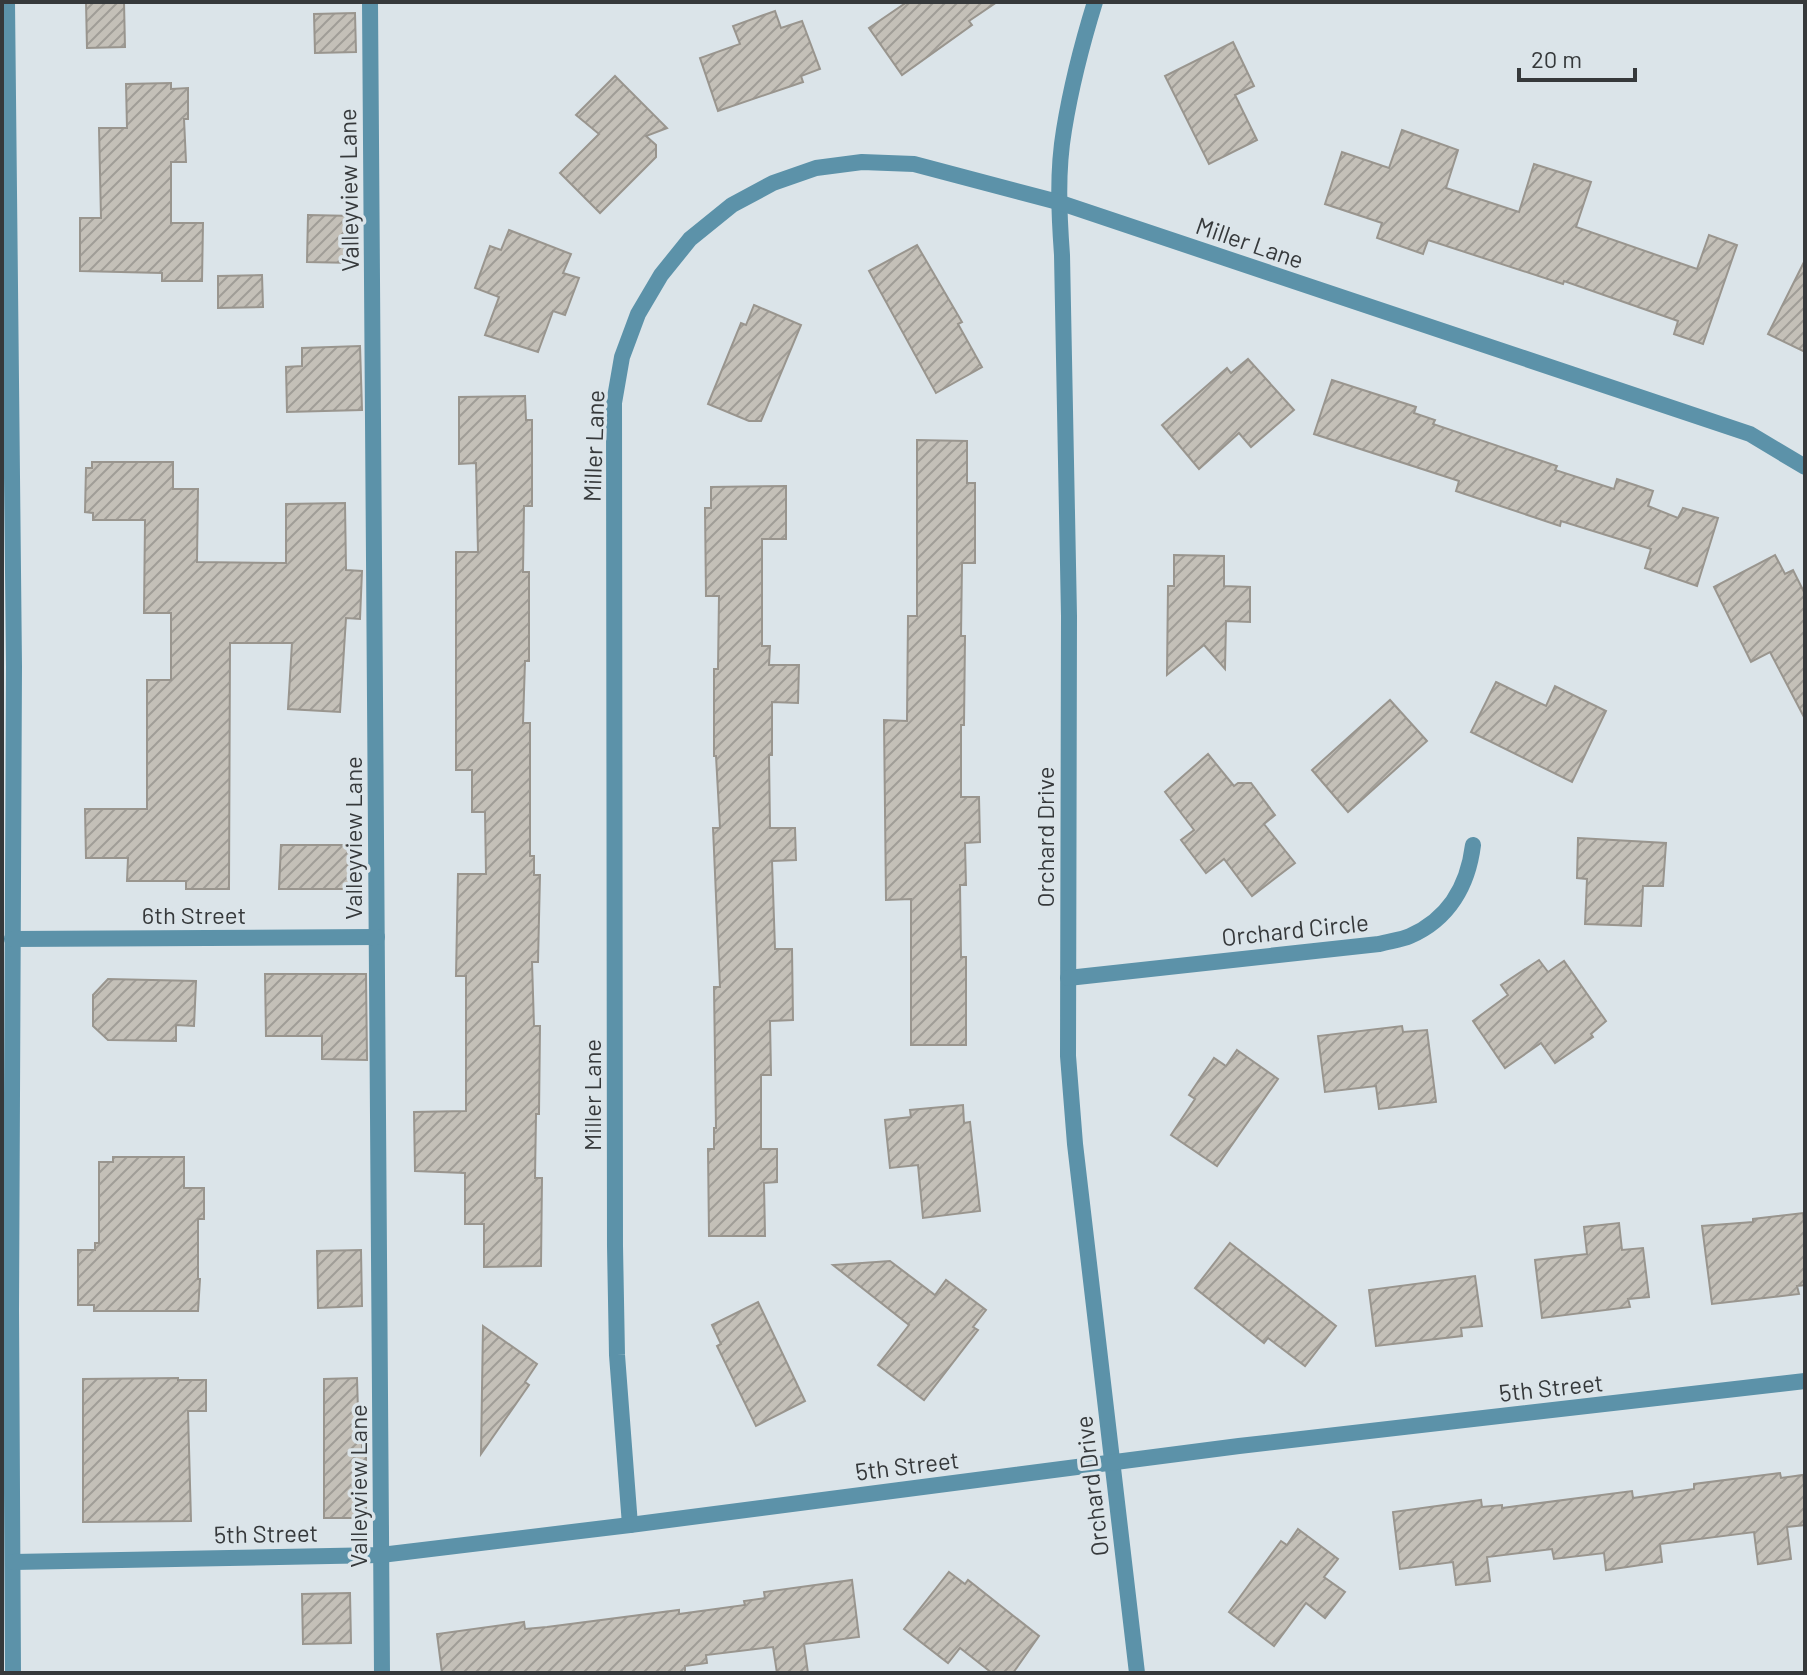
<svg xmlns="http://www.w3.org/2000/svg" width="1807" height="1675" font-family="Barlow,sans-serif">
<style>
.building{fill:url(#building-hatch);stroke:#99958e;stroke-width:2}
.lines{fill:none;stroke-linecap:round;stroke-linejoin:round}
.lane{stroke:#5c92a9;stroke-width:16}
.street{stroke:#5c92a9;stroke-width:16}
.labels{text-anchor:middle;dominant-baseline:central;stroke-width:7;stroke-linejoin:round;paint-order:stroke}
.street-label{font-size:24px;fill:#36393b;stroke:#dbe4e9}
</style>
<defs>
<pattern id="building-hatch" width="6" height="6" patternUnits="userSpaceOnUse" patternTransform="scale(2)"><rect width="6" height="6" fill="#c4c0b8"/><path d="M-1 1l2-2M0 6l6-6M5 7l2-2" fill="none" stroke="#a09d97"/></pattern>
</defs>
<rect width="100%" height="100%" fill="#dbe4e9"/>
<g class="building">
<polygon points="86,2 124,2 125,47 87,48"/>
<polygon points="907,2 997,2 969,21 972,25 902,75 869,28"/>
<polygon points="775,11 781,28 802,21 820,69 801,76 803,82 718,111 700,58 740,44 733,26"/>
<polygon points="355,13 356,52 315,53 314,14"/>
<polygon points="1233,42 1254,86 1235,95 1257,140 1209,164 1165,76"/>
<polygon points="615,76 667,128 646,136 656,145 656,157 600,213 560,173 599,134 576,115"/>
<polygon points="171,83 171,89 188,88 188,119 184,119 186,162 171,162 171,223 203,223 202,281 162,281 162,273 80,271 80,218 101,218 99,128 127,128 126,84"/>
<polygon points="1402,130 1458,150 1446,188 1519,212 1534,164 1591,182 1576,227 1697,269 1709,235 1737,245 1703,344 1674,334 1678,321 1564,281 1563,284 1428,240 1423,254 1377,238 1382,223 1325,204 1342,152 1389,168"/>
<polygon points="308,215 354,216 354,263 307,262"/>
<polygon points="509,230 571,254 563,273 579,278 565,315 553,311 538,352 485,335 499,297 475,288 490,246 501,250"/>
<polygon points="917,245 962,322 958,324 982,367 936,393 869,271"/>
<polygon points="1805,260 1805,352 1768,334"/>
<polygon points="262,275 263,307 218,308 218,276"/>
<polygon points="754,305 801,325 761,421 749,421 708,404 741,323 746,325"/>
<polygon points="360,346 362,410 287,412 286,367 302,366 302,348"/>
<polygon points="1248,359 1294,410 1251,447 1239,433 1199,469 1162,425 1227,368 1231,373"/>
<polygon points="1332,380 1416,407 1414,413 1435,420 1433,424 1557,466 1555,470 1614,489 1617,479 1653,491 1648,506 1678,518 1683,508 1718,518 1697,586 1645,568 1651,549 1561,521 1560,526 1456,491 1459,481 1314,434"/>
<polygon points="525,396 526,420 532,420 532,506 524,506 523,572 529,572 529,661 525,661 523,723 530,723 530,856 534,856 534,875 540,875 538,962 532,962 534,1026 540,1026 539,1114 536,1114 535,1178 542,1178 541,1266 484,1267 484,1224 465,1224 465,1173 415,1171 414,1112 466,1111 466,976 456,976 458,874 486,874 485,812 472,812 472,770 456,770 456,552 478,552 476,463 459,464 459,397"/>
<polygon points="917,440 967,441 967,483 975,483 975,563 962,563 961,636 965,636 964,725 961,725 961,797 979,797 980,842 965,843 966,885 960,885 961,957 966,957 966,1045 911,1045 911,899 886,900 884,720 907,721 908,616 917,616"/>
<polygon points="92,462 173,462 173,489 198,489 197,562 286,563 286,504 345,503 346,570 362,571 360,619 346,618 340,712 288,709 292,643 230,643 229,889 186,889 186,881 127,881 128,858 86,858 85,809 147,809 147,680 171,680 171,613 144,613 145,520 93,520 93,513 85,512 86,468 92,468"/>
<polygon points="786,486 786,539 762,539 762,646 770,646 769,665 799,665 798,703 772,702 772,755 769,755 770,828 795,828 796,860 772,861 775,949 792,949 793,1020 770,1021 771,1075 761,1075 761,1149 777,1149 777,1182 764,1183 765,1236 709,1236 708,1149 714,1149 714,1128 716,1128 714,987 720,987 713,828 720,828 716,756 714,756 714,669 718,669 719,596 706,596 705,508 711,508 711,487"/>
<polygon points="1174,555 1224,556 1224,586 1250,587 1250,622 1226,621 1225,669 1204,645 1167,675 1168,586 1174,586"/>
<polygon points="1775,555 1785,574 1793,570 1805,594 1805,719 1770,652 1751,662 1714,587"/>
<polygon points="1496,682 1546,706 1555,686 1606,711 1572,782 1471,732"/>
<polygon points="1390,700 1427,741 1348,812 1312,770"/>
<polygon points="1208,754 1234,786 1238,783 1251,783 1275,815 1264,824 1295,863 1252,896 1224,859 1206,873 1181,840 1194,830 1165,792"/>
<polygon points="1578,838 1666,843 1663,886 1643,886 1641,926 1585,924 1587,879 1577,878"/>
<polygon points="281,845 350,845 350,889 279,889"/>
<polygon points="1539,960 1548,972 1564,961 1606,1021 1591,1034 1593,1037 1555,1063 1541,1043 1505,1068 1473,1021 1508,995 1501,985"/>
<polygon points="265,974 366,974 367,1060 322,1059 322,1036 266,1036"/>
<polygon points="108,979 196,981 194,1026 176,1025 176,1041 108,1040 93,1026 93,995"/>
<polygon points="1402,1026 1403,1032 1427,1030 1436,1102 1379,1109 1376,1086 1325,1092 1318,1036"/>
<polygon points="1237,1050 1278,1079 1217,1166 1171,1135 1195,1099 1189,1095 1214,1058 1226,1066"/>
<polygon points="963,1105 964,1123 970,1122 980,1211 923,1218 918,1165 890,1168 885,1120 911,1117 910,1110"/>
<polygon points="113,1157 184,1157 184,1188 204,1188 204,1219 198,1219 198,1279 200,1279 198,1311 94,1311 94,1305 78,1305 78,1250 95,1250 95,1243 99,1243 99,1162 113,1162"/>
<polygon points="1803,1213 1805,1231 1805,1285 1797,1286 1799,1294 1712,1304 1702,1226 1753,1222 1753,1219"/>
<polygon points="1619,1223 1622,1250 1643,1248 1649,1297 1628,1299 1630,1307 1542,1318 1535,1260 1587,1254 1584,1227"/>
<polygon points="1230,1243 1336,1326 1305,1366 1268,1338 1264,1343 1195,1288"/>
<polygon points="361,1250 362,1306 318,1308 317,1251"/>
<polygon points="890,1261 935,1295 946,1280 986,1310 973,1327 978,1330 924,1400 878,1365 909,1325 833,1265"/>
<polygon points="1475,1276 1482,1326 1461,1328 1462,1336 1376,1346 1369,1290"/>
<polygon points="758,1302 805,1401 756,1426 717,1346 721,1344 712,1325"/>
<polygon points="483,1326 537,1364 525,1382 529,1385 481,1454"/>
<polygon points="178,1378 178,1380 206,1380 206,1411 188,1411 191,1521 83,1522 83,1379"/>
<polygon points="357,1378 358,1411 362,1411 362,1454 366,1454 366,1518 324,1518 324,1379"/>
<polygon points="1780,1473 1781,1478 1803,1475 1805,1491 1805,1525 1787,1527 1791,1559 1758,1564 1754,1532 1660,1544 1662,1562 1606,1570 1604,1553 1554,1559 1552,1549 1487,1557 1490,1581 1456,1585 1453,1562 1400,1569 1393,1512 1481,1500 1482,1507 1502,1505 1502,1508 1632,1491 1633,1498 1694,1489 1694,1484"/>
<polygon points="1298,1529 1338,1559 1324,1577 1345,1592 1325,1618 1306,1603 1274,1646 1229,1612 1281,1541 1287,1545"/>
<polygon points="949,1572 965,1584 968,1580 1039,1636 1013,1673 992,1673 960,1648 948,1663 904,1629"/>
<polygon points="852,1580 859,1637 804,1644 808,1673 777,1673 773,1647 706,1655 707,1663 685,1666 685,1673 442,1673 437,1634 524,1622 525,1629 547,1627 679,1610 679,1614 745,1605 744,1601 765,1598 764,1592"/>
<polygon points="350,1593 351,1643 303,1644 302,1594"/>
</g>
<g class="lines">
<polyline class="lane" points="370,2 382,1673"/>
<g class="street">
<polyline points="7,2 14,666 11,1310 13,1673"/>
<path d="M 1095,2 C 1082,44 1071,87 1064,130 C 1057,171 1059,214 1062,255 L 1069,616 L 1068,1056 L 1075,1144 L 1137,1673"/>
<polyline points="12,939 377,937"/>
<path d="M 1068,978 L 1379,944 C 1389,941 1401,940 1410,936 C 1449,919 1468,885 1473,845"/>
<polyline points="630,1525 617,1355 615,1246 614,403 622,357 638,314 661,275 690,239 732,205 773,183 816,168 862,162 914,164 1058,202 1750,434 1805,467"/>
<polyline points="13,1562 381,1555 630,1525 1239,1446 1805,1381"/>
</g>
</g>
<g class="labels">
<g class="street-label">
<text transform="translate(348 190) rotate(-91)">Valleyview Lane</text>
<text transform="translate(1250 242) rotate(19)">Miller Lane</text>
<text transform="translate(593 446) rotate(-88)">Miller Lane</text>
<text transform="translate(1044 837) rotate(-90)">Orchard Drive</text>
<text transform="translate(352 838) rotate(-90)">Valleyview Lane</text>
<text x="194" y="914">6th Street</text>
<text transform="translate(1295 929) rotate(-6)">Orchard Circle</text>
<text transform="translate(591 1095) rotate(-90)">Miller Lane</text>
<text transform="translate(1551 1387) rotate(-6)">5th Street</text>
<text transform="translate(907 1465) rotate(-7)">5th Street</text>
<text transform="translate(357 1486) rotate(-90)">Valleyview Lane</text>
<text transform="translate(1091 1486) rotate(-97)">Orchard Drive</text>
<text transform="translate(266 1533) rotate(-1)">5th Street</text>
</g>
</g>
<rect width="1807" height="1675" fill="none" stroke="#36393b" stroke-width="8"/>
<path d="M1519 68v12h116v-12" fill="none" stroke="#36393b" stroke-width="4"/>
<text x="1531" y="68" font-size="24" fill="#36393b" stroke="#dbe4e9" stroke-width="6" paint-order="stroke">20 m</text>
</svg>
